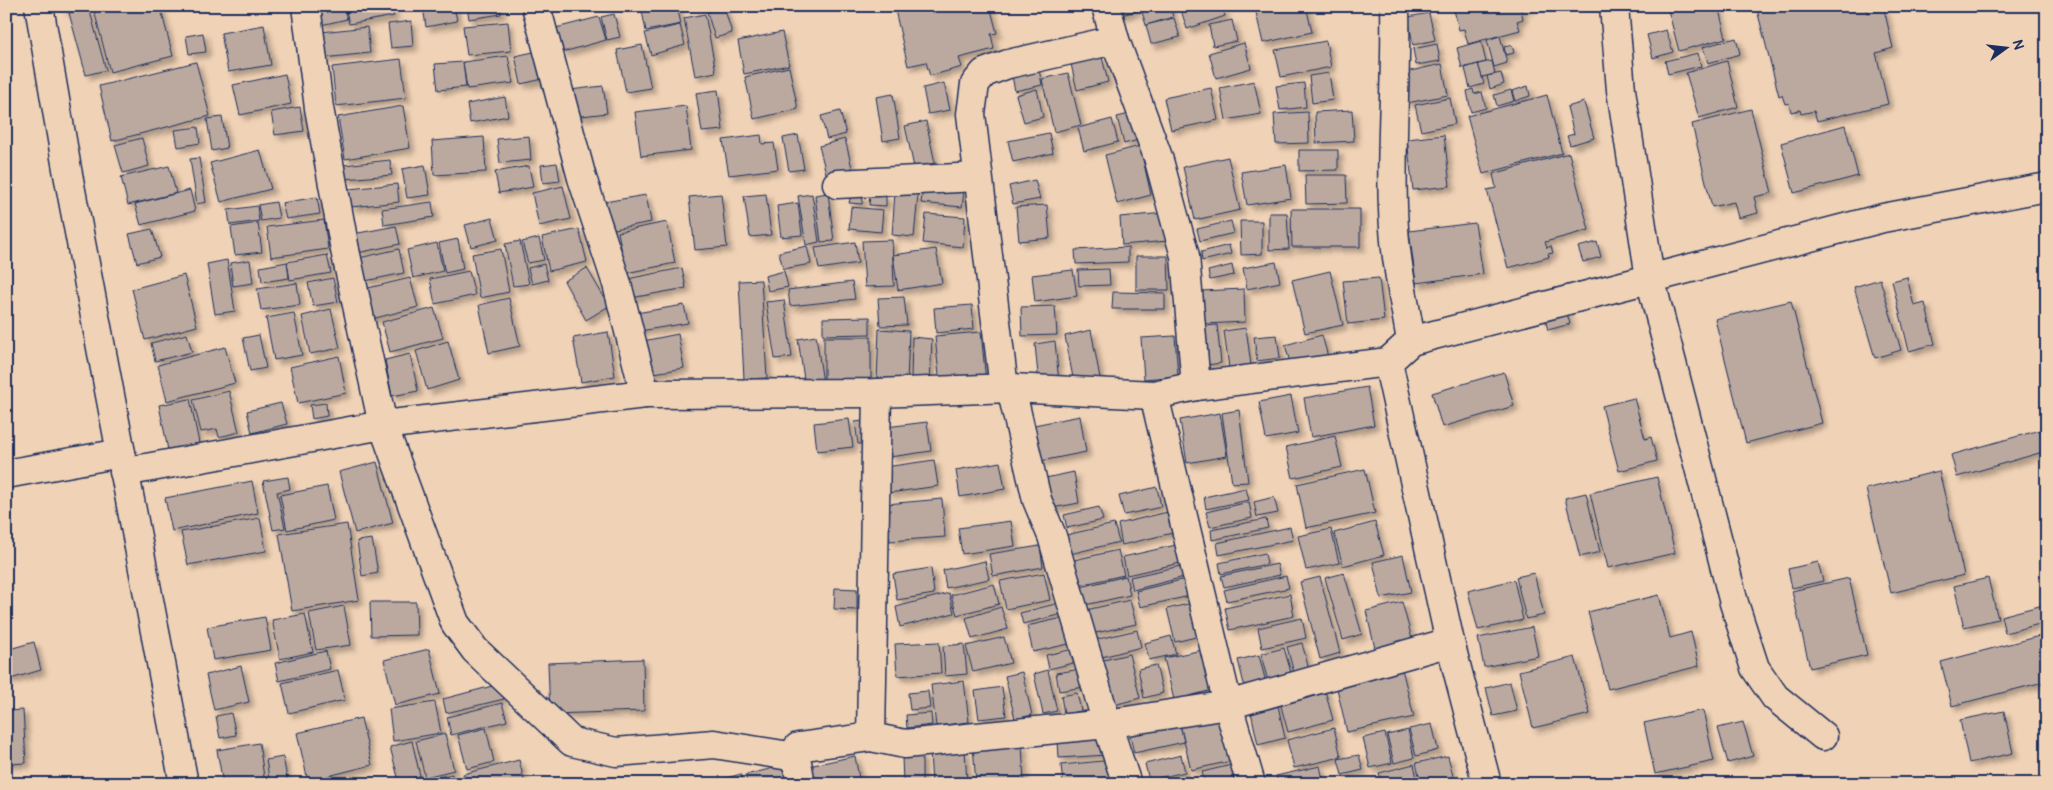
<svg xmlns="http://www.w3.org/2000/svg" width="2053" height="790" font-family="Pangolin,sans-serif">
<style>
.building{fill:#bba9a0;stroke:#1b2f5e;filter:url(#shadow)}
.lines{fill:none;stroke-linecap:round;stroke-linejoin:round}
.street-casing{stroke:#1b2f5e;stroke-width:31}
.secondary-casing{stroke:#1b2f5e;stroke-width:31}
.street{stroke:#f0d2b6;stroke-width:28}
.secondary{stroke:#f0d2b6;stroke-width:28}
</style>
<defs>
<filter id="shadow"><feDropShadow dx="4.5" dy="4.5" stdDeviation="2.5" flood-color="#0004"/></filter>
</defs>
<rect width="100%" height="100%" fill="#f0d2b6"/>
<filter id="ink" filterUnits="userSpaceOnUse"><feTurbulence type="fractalNoise" baseFrequency=".02" numOctaves="2"/><feDisplacementMap in="SourceGraphic" scale="10" xChannelSelector="R" yChannelSelector="G"/><feConvolveMatrix kernelMatrix="1 2 1 2 8 2 1 2 1" color-interpolation-filters="sRGB"/></filter>
<g filter="url(#ink)">
<g class="building">
<polygon points="62,6 82,6 64,11"/>
<polygon points="93,6 160,6 173,56 110,72"/>
<polygon points="317,6 343,6 347,19 321,25"/>
<polygon points="345,6 392,6 394,16 349,24"/>
<polygon points="423,6 454,6 457,21 426,27"/>
<polygon points="467,6 500,6 501,14 469,19"/>
<polygon points="641,6 677,6 681,24 646,31"/>
<polygon points="907,6 990,6 997,33 991,34 994,49 959,58 962,67 930,76 926,62 908,66 895,10"/>
<polygon points="1110,6 1136,6 1137,11 1113,17"/>
<polygon points="1152,6 1170,6 1173,17 1146,25 1141,9"/>
<polygon points="1183,6 1222,6 1225,16 1187,29 1180,7"/>
<polygon points="1263,6 1306,6 1312,32 1263,43 1255,8"/>
<polygon points="1453,6 1531,6 1532,7 1521,10 1523,19 1517,21 1520,30 1468,44 1464,29 1459,30"/>
<polygon points="1667,6 1718,6 1726,38 1679,51"/>
<polygon points="1756,6 1866,6 1868,13 1884,9 1893,48 1876,53 1888,104 1817,121 1814,111 1801,114 1800,110 1791,112 1789,103 1785,104 1782,95 1779,96"/>
<polygon points="724,7 732,33 715,38 707,12"/>
<polygon points="89,8 106,70 86,75 69,13"/>
<polygon points="1429,13 1435,40 1413,45 1408,17"/>
<polygon points="614,14 620,37 607,40 601,17"/>
<polygon points="705,14 716,72 695,76 684,18"/>
<polygon points="599,17 606,40 563,52 556,28"/>
<polygon points="1174,18 1180,37 1151,44 1146,25"/>
<polygon points="1232,20 1237,41 1213,46 1209,25"/>
<polygon points="411,21 413,46 391,48 388,24"/>
<polygon points="508,22 511,51 467,55 463,26"/>
<polygon points="264,25 271,65 228,72 221,33"/>
<polygon points="680,25 685,45 651,55 645,33"/>
<polygon points="367,27 370,53 323,58 321,32"/>
<polygon points="1666,30 1673,52 1653,58 1647,35"/>
<polygon points="782,32 789,65 744,74 738,41"/>
<polygon points="203,33 206,52 189,54 186,36"/>
<polygon points="1500,36 1507,63 1494,67 1487,40"/>
<polygon points="1736,38 1740,54 1708,63 1703,47"/>
<polygon points="1326,41 1331,67 1281,77 1275,50"/>
<polygon points="1481,41 1486,62 1462,68 1457,48"/>
<polygon points="1244,43 1251,68 1216,78 1209,53"/>
<polygon points="1437,44 1440,61 1416,65 1413,49"/>
<polygon points="642,45 651,88 626,92 617,50"/>
<polygon points="1512,45 1514,53 1506,55 1504,47"/>
<polygon points="538,51 543,79 521,84 515,56"/>
<polygon points="1698,53 1701,66 1668,74 1665,61"/>
<polygon points="508,56 513,83 467,89 463,62"/>
<polygon points="1102,57 1108,82 1077,90 1071,64"/>
<polygon points="401,59 406,98 336,106 332,67"/>
<polygon points="1492,61 1495,74 1482,77 1478,64"/>
<polygon points="1727,61 1738,107 1699,118 1686,73"/>
<polygon points="196,62 210,116 112,141 99,86"/>
<polygon points="463,62 466,87 438,90 435,64"/>
<polygon points="1442,64 1448,95 1407,103 1401,73"/>
<polygon points="1478,64 1484,84 1470,88 1465,68"/>
<polygon points="789,67 798,109 754,119 745,77"/>
<polygon points="1039,69 1042,85 1015,91 1012,76"/>
<polygon points="1068,73 1081,125 1054,132 1042,79"/>
<polygon points="1329,73 1333,100 1312,103 1309,76"/>
<polygon points="1501,73 1504,84 1490,89 1487,76"/>
<polygon points="285,74 291,104 240,115 233,85"/>
<polygon points="1254,81 1261,114 1226,120 1220,88"/>
<polygon points="944,83 950,110 928,114 923,88"/>
<polygon points="1304,83 1306,107 1280,110 1276,86"/>
<polygon points="603,86 607,113 573,117 570,90"/>
<polygon points="1528,86 1530,96 1515,101 1512,91"/>
<polygon points="1211,88 1218,120 1171,130 1164,98"/>
<polygon points="1037,89 1043,117 1024,122 1016,95"/>
<polygon points="1473,89 1474,94 1482,92 1486,108 1471,112 1467,91"/>
<polygon points="718,90 723,130 702,132 696,93"/>
<polygon points="1511,90 1514,101 1497,106 1494,95"/>
<polygon points="893,94 900,138 883,141 876,97"/>
<polygon points="1547,95 1562,153 1483,174 1467,116"/>
<polygon points="505,97 508,116 470,123 467,104"/>
<polygon points="1450,98 1455,124 1421,131 1415,105"/>
<polygon points="1584,102 1594,138 1570,145 1567,136 1574,134 1567,107"/>
<polygon points="403,106 410,148 345,159 338,117"/>
<polygon points="686,106 691,150 641,156 635,112"/>
<polygon points="300,107 304,131 275,135 271,112"/>
<polygon points="1751,109 1772,193 1754,197 1758,213 1738,218 1734,202 1712,207 1692,124"/>
<polygon points="1352,110 1354,141 1316,143 1315,112"/>
<polygon points="840,111 846,134 827,139 821,116"/>
<polygon points="1138,112 1145,138 1124,144 1117,117"/>
<polygon points="1308,112 1309,143 1276,144 1274,114"/>
<polygon points="222,117 227,148 212,151 207,119"/>
<polygon points="1112,119 1118,142 1084,151 1078,128"/>
<polygon points="926,121 935,163 914,167 905,126"/>
<polygon points="1845,125 1858,176 1794,193 1781,143"/>
<polygon points="198,127 200,143 178,147 175,130"/>
<polygon points="1049,133 1053,153 1013,162 1008,141"/>
<polygon points="761,135 762,144 774,143 778,169 729,175 723,140"/>
<polygon points="798,135 804,169 789,171 783,138"/>
<polygon points="1444,135 1450,186 1413,190 1407,139"/>
<polygon points="529,136 531,160 500,163 497,139"/>
<polygon points="484,137 486,172 434,175 432,141"/>
<polygon points="142,138 149,166 123,173 115,145"/>
<polygon points="845,139 853,172 827,177 819,146"/>
<polygon points="1140,146 1151,195 1117,204 1105,155"/>
<polygon points="260,150 271,189 221,202 210,163"/>
<polygon points="1299,150 1338,150 1338,170 1299,171"/>
<polygon points="1569,153 1589,230 1545,242 1547,248 1551,246 1553,253 1548,254 1549,257 1508,268 1487,190 1496,188 1493,174"/>
<polygon points="1228,157 1240,210 1195,220 1183,167"/>
<polygon points="199,158 206,202 197,204 190,159"/>
<polygon points="390,160 392,175 345,179 344,165"/>
<polygon points="557,163 560,181 543,183 541,165"/>
<polygon points="425,165 430,195 407,198 402,169"/>
<polygon points="1286,165 1291,198 1247,205 1241,172"/>
<polygon points="169,166 176,193 128,205 121,177"/>
<polygon points="529,166 533,187 499,193 495,172"/>
<polygon points="1305,175 1346,175 1347,203 1306,204"/>
<polygon points="1035,180 1040,199 1013,204 1009,186"/>
<polygon points="397,184 399,202 351,207 349,189"/>
<polygon points="563,186 571,219 539,226 532,193"/>
<polygon points="923,187 964,191 962,207 921,203"/>
<polygon points="190,190 195,211 141,225 135,204"/>
<polygon points="895,192 918,194 914,237 892,235"/>
<polygon points="828,193 834,241 821,242 815,195"/>
<polygon points="721,194 727,247 695,250 689,197"/>
<polygon points="766,194 771,235 750,237 744,196"/>
<polygon points="812,194 819,242 806,245 798,196"/>
<polygon points="646,195 651,222 609,230 604,202"/>
<polygon points="851,195 863,196 862,204 849,203"/>
<polygon points="870,195 886,196 886,206 869,205"/>
<polygon points="317,197 320,214 286,219 282,203"/>
<polygon points="276,202 279,218 261,221 258,205"/>
<polygon points="432,202 434,217 384,225 382,209"/>
<polygon points="798,203 802,235 781,237 777,206"/>
<polygon points="1047,205 1050,238 1019,241 1016,207"/>
<polygon points="257,206 259,221 230,225 228,210"/>
<polygon points="851,207 883,210 881,232 849,229"/>
<polygon points="1291,209 1360,209 1360,247 1292,247"/>
<polygon points="1165,213 1168,241 1122,245 1120,217"/>
<polygon points="1269,213 1287,213 1289,249 1269,250"/>
<polygon points="926,214 965,217 963,247 923,243"/>
<polygon points="492,218 498,240 471,247 465,225"/>
<polygon points="324,220 328,249 271,257 267,227"/>
<polygon points="1231,221 1234,233 1200,241 1197,229"/>
<polygon points="1240,221 1262,221 1262,254 1241,255"/>
<polygon points="667,222 675,263 626,273 618,232"/>
<polygon points="258,223 262,252 235,255 231,227"/>
<polygon points="1475,223 1483,274 1416,283 1409,231"/>
<polygon points="396,226 400,244 357,253 353,234"/>
<polygon points="152,229 160,257 137,263 129,234"/>
<polygon points="579,229 587,262 549,271 542,237"/>
<polygon points="539,238 544,260 528,263 522,242"/>
<polygon points="458,239 463,269 445,273 439,243"/>
<polygon points="892,240 894,286 865,287 862,241"/>
<polygon points="520,241 529,284 513,286 505,244"/>
<polygon points="855,242 858,263 819,269 815,248"/>
<polygon points="1597,242 1601,257 1583,262 1578,247"/>
<polygon points="437,243 443,271 413,278 407,250"/>
<polygon points="1229,245 1231,254 1202,261 1201,252"/>
<polygon points="807,246 811,264 783,269 779,252"/>
<polygon points="1128,247 1128,262 1076,264 1075,250"/>
<polygon points="399,249 404,273 365,281 359,258"/>
<polygon points="501,249 509,292 480,298 472,254"/>
<polygon points="936,249 942,283 898,290 893,255"/>
<polygon points="327,255 331,273 290,280 287,262"/>
<polygon points="1136,256 1168,256 1169,290 1136,290"/>
<polygon points="227,260 235,311 215,314 207,264"/>
<polygon points="250,260 253,283 233,286 230,263"/>
<polygon points="287,262 289,278 262,282 260,267"/>
<polygon points="1276,262 1280,282 1247,289 1243,268"/>
<polygon points="544,264 548,280 532,284 528,268"/>
<polygon points="1232,265 1234,275 1210,280 1208,271"/>
<polygon points="587,268 609,306 586,320 564,281"/>
<polygon points="682,268 686,288 625,299 622,280"/>
<polygon points="1109,269 1110,285 1079,286 1078,270"/>
<polygon points="1073,270 1077,296 1035,302 1032,275"/>
<polygon points="469,271 475,295 435,304 430,279"/>
<polygon points="784,271 788,287 768,291 765,276"/>
<polygon points="1330,271 1343,325 1305,333 1292,280"/>
<polygon points="184,275 197,326 145,340 132,289"/>
<polygon points="1907,277 1914,306 1925,303 1935,344 1909,351 1892,281"/>
<polygon points="333,278 338,302 313,306 308,283"/>
<polygon points="410,278 418,307 368,320 360,290"/>
<polygon points="1379,278 1384,320 1348,324 1343,281"/>
<polygon points="1880,279 1901,350 1875,358 1854,287"/>
<polygon points="761,280 767,378 744,379 739,281"/>
<polygon points="852,282 855,299 790,306 788,290"/>
<polygon points="297,283 300,305 261,310 257,289"/>
<polygon points="1244,289 1245,322 1203,324 1201,291"/>
<polygon points="1113,292 1165,293 1165,309 1112,309"/>
<polygon points="904,297 907,325 880,326 878,298"/>
<polygon points="509,298 520,346 489,353 479,305"/>
<polygon points="784,300 792,357 775,359 766,302"/>
<polygon points="1791,301 1822,423 1746,443 1715,319"/>
<polygon points="684,305 688,323 634,332 630,314"/>
<polygon points="972,305 974,329 936,333 934,308"/>
<polygon points="1055,306 1057,335 1022,336 1021,307"/>
<polygon points="1565,306 1570,324 1548,330 1543,311"/>
<polygon points="434,308 443,338 390,352 382,322"/>
<polygon points="331,309 340,348 310,354 302,316"/>
<polygon points="294,313 302,355 274,360 266,318"/>
<polygon points="870,317 870,334 823,335 823,318"/>
<polygon points="1217,325 1221,363 1200,366 1196,327"/>
<polygon points="1246,328 1251,365 1229,368 1224,331"/>
<polygon points="879,329 909,331 907,382 877,381"/>
<polygon points="1091,330 1100,378 1074,383 1065,336"/>
<polygon points="608,332 615,376 581,382 573,338"/>
<polygon points="981,332 986,382 940,386 935,336"/>
<polygon points="187,334 192,352 155,361 151,343"/>
<polygon points="678,334 684,368 648,374 643,341"/>
<polygon points="259,335 266,368 250,371 243,338"/>
<polygon points="1277,335 1280,358 1257,361 1254,337"/>
<polygon points="1322,335 1328,357 1291,366 1285,345"/>
<polygon points="816,336 823,383 805,386 798,339"/>
<polygon points="1175,336 1178,376 1144,379 1141,338"/>
<rect x="824" y="337" width="47" height="46"/>
<polygon points="912,337 932,339 930,382 911,380"/>
<polygon points="448,341 459,380 427,390 416,351"/>
<polygon points="1055,341 1059,383 1039,385 1035,344"/>
<polygon points="225,347 235,383 167,401 158,365"/>
<polygon points="410,354 418,391 392,396 385,360"/>
<polygon points="339,356 346,393 298,403 290,367"/>
<polygon points="1504,372 1514,406 1442,427 1432,393"/>
<polygon points="1367,387 1374,425 1311,437 1304,398"/>
<polygon points="229,391 239,432 219,437 217,429 201,432 193,400"/>
<polygon points="1291,396 1298,433 1266,439 1259,402"/>
<polygon points="1634,398 1645,439 1651,437 1657,461 1619,471 1602,406"/>
<polygon points="190,399 199,443 168,450 159,405"/>
<polygon points="281,403 287,424 252,433 247,411"/>
<polygon points="326,403 327,416 312,419 310,405"/>
<polygon points="1239,410 1248,482 1232,483 1222,413"/>
<polygon points="1220,413 1227,456 1187,463 1180,420"/>
<polygon points="1080,416 1086,452 1041,461 1034,425"/>
<polygon points="849,419 853,447 817,451 814,423"/>
<polygon points="871,420 873,443 858,444 855,422"/>
<polygon points="927,422 931,451 890,457 886,427"/>
<polygon points="2040,430 2046,451 1957,477 1951,455"/>
<polygon points="1335,436 1342,467 1293,478 1286,447"/>
<polygon points="934,460 938,486 889,493 885,467"/>
<polygon points="377,462 393,523 355,533 339,472"/>
<polygon points="1000,462 1005,489 960,497 956,470"/>
<polygon points="1365,469 1375,513 1306,528 1297,484"/>
<polygon points="1939,471 1964,575 1891,593 1866,489"/>
<polygon points="1074,472 1079,503 1041,510 1036,480"/>
<polygon points="288,477 290,489 277,492 285,528 273,530 263,481"/>
<polygon points="1657,477 1675,553 1608,568 1590,493"/>
<polygon points="252,481 258,513 172,531 165,498"/>
<polygon points="327,486 334,520 287,530 280,495"/>
<polygon points="1157,487 1161,507 1124,515 1119,496"/>
<polygon points="1246,488 1249,500 1206,509 1204,497"/>
<polygon points="1586,493 1600,552 1580,557 1565,498"/>
<polygon points="1274,497 1278,513 1257,517 1254,502"/>
<polygon points="942,499 945,537 890,541 886,504"/>
<polygon points="1249,502 1252,518 1210,527 1206,512"/>
<polygon points="1099,507 1103,520 1067,528 1064,515"/>
<polygon points="1176,510 1181,531 1122,545 1118,524"/>
<polygon points="260,518 266,551 188,565 181,532"/>
<polygon points="1266,519 1268,528 1212,540 1211,530"/>
<polygon points="1011,521 1015,546 962,554 958,528"/>
<polygon points="1375,522 1384,555 1343,566 1334,533"/>
<polygon points="347,524 359,600 292,611 279,534"/>
<polygon points="1114,524 1119,542 1070,554 1066,535"/>
<polygon points="1290,527 1293,540 1219,555 1217,543"/>
<polygon points="1331,529 1339,563 1306,570 1298,536"/>
<polygon points="372,539 378,573 362,576 357,541"/>
<polygon points="1176,545 1180,563 1127,575 1123,557"/>
<polygon points="1040,546 1043,567 993,576 989,554"/>
<polygon points="1118,550 1124,575 1080,585 1074,560"/>
<polygon points="1265,553 1267,564 1221,574 1219,563"/>
<polygon points="1403,555 1411,592 1381,598 1373,562"/>
<polygon points="985,561 989,579 946,588 943,570"/>
<polygon points="1818,562 1823,581 1792,588 1788,569"/>
<polygon points="1190,564 1192,575 1133,590 1130,577"/>
<polygon points="1277,564 1280,575 1224,587 1221,576"/>
<polygon points="931,568 934,594 897,600 893,574"/>
<polygon points="1044,573 1050,600 1006,609 1000,581"/>
<polygon points="1344,573 1362,634 1343,640 1325,578"/>
<polygon points="1534,573 1544,615 1526,619 1516,577"/>
<polygon points="1126,576 1130,595 1085,605 1081,587"/>
<polygon points="1286,576 1289,588 1227,601 1224,590"/>
<polygon points="1320,577 1340,653 1320,659 1300,582"/>
<polygon points="1190,578 1194,595 1140,607 1136,591"/>
<polygon points="1849,578 1867,655 1810,668 1792,591"/>
<polygon points="1988,578 1998,619 1964,627 1954,586"/>
<polygon points="1514,580 1523,620 1478,630 1468,591"/>
<polygon points="994,584 999,604 957,615 951,595"/>
<polygon points="835,588 857,589 857,610 834,609"/>
<polygon points="949,593 954,613 900,627 896,607"/>
<polygon points="1290,594 1294,616 1230,630 1225,608"/>
<polygon points="1659,595 1670,638 1691,632 1699,666 1608,689 1588,612"/>
<polygon points="1130,600 1136,624 1091,634 1086,610"/>
<polygon points="370,602 416,602 417,635 371,636"/>
<polygon points="1196,602 1204,635 1175,642 1167,609"/>
<polygon points="1402,602 1412,639 1375,648 1366,611"/>
<polygon points="1059,603 1062,614 1023,624 1020,613"/>
<polygon points="2047,604 2047,622 2005,633 2001,616"/>
<polygon points="344,606 351,645 316,650 309,613"/>
<polygon points="1001,607 1008,629 972,639 966,618"/>
<polygon points="305,614 313,652 280,659 272,620"/>
<polygon points="265,617 271,650 213,660 207,627"/>
<polygon points="1067,617 1073,643 1033,652 1027,626"/>
<polygon points="1302,618 1306,638 1262,648 1258,628"/>
<polygon points="1532,627 1538,656 1484,667 1478,638"/>
<polygon points="1137,630 1141,647 1098,658 1094,640"/>
<polygon points="2047,634 2047,681 1952,706 1941,662"/>
<polygon points="1171,636 1176,654 1149,660 1145,643"/>
<polygon points="1004,637 1011,663 973,672 966,646"/>
<polygon points="34,642 41,670 7,680 6,650"/>
<polygon points="939,642 941,673 897,676 895,644"/>
<polygon points="1302,643 1309,670 1294,673 1287,647"/>
<polygon points="964,644 967,674 945,676 943,646"/>
<polygon points="1284,648 1292,676 1268,682 1261,654"/>
<polygon points="429,649 440,694 395,705 384,660"/>
<polygon points="1074,649 1077,662 1049,669 1046,655"/>
<polygon points="1207,649 1216,689 1174,700 1164,658"/>
<polygon points="326,651 330,669 279,681 275,663"/>
<polygon points="1129,654 1140,698 1110,706 1100,661"/>
<polygon points="1259,655 1266,683 1245,688 1238,660"/>
<polygon points="1575,657 1590,714 1533,728 1519,671"/>
<polygon points="643,659 644,711 550,714 548,663"/>
<polygon points="1156,665 1163,693 1144,698 1138,669"/>
<polygon points="241,666 249,702 214,710 206,675"/>
<polygon points="1081,669 1084,687 1059,691 1056,673"/>
<polygon points="1402,669 1414,717 1347,732 1336,684"/>
<polygon points="338,670 345,700 289,713 282,683"/>
<polygon points="1048,670 1057,711 1043,714 1034,674"/>
<polygon points="1022,672 1032,715 1015,719 1005,676"/>
<polygon points="964,681 969,722 936,726 931,685"/>
<polygon points="1510,682 1517,711 1493,716 1486,688"/>
<polygon points="500,684 504,699 446,713 443,699"/>
<polygon points="1002,687 1006,716 979,719 975,691"/>
<polygon points="1324,687 1333,720 1288,732 1279,699"/>
<polygon points="928,691 930,708 910,710 908,693"/>
<polygon points="1077,693 1081,711 1064,714 1061,696"/>
<polygon points="1277,701 1285,738 1258,745 1250,707"/>
<polygon points="435,702 441,733 393,741 389,709"/>
<polygon points="502,703 507,721 451,735 447,717"/>
<polygon points="23,710 26,763 6,764 6,711"/>
<polygon points="1703,710 1714,761 1655,774 1644,723"/>
<polygon points="2004,711 2013,753 1969,763 1960,720"/>
<polygon points="231,713 236,735 220,738 216,716"/>
<polygon points="931,713 932,725 907,728 906,715"/>
<polygon points="1229,713 1240,759 1191,770 1180,724"/>
<polygon points="361,718 372,765 308,781 297,733"/>
<polygon points="1179,720 1184,742 1134,753 1129,732"/>
<polygon points="1743,722 1753,756 1728,763 1718,728"/>
<polygon points="1432,724 1438,750 1416,756 1409,729"/>
<polygon points="486,728 494,762 467,769 458,735"/>
<polygon points="1334,728 1341,757 1294,768 1287,740"/>
<polygon points="1408,730 1414,758 1394,763 1387,735"/>
<polygon points="1385,733 1392,763 1370,768 1363,738"/>
<polygon points="445,734 454,770 425,777 416,741"/>
<polygon points="1106,738 1107,755 1059,758 1058,740"/>
<polygon points="412,741 420,776 399,781 390,747"/>
<polygon points="259,743 265,784 223,784 217,750"/>
<polygon points="1022,744 1024,784 976,784 973,746"/>
<polygon points="965,750 967,784 932,784 930,752"/>
<polygon points="1181,755 1185,772 1149,780 1145,764"/>
<polygon points="1359,755 1363,770 1342,775 1338,759"/>
<polygon points="855,756 860,784 813,784 809,766"/>
<polygon points="902,756 922,756 922,784 903,784"/>
<polygon points="1448,756 1455,784 1421,784 1416,763"/>
<polygon points="283,757 288,784 270,784 266,760"/>
<polygon points="519,760 525,784 465,784 463,774"/>
<polygon points="1113,760 1116,784 1063,784 1061,765"/>
<polygon points="1240,763 1244,782 1236,784 1205,784 1202,772"/>
<polygon points="1414,764 1418,784 1382,784 1379,773"/>
<polygon points="786,765 791,784 748,784 745,775"/>
<polygon points="1320,766 1324,784 1278,784 1276,776"/>
<polygon points="452,774 454,784 410,784"/>
<polygon points="741,774 744,784 724,784 723,779"/>
<polygon points="1187,777 1189,784 1155,784"/>
<polygon points="1374,779 1375,784 1353,784"/>
</g>
<g class="lines">
<defs>
<g id="street">
<polyline points="306,6 319,108 345,250 383,425 645,394"/>
<path d="M 536,6 L 582,178 L 617,284 L 645,394 L 877,393 L 1011,388 L 1154,395 L 1196,386 L 1388,362 L 1411,341 C 1405,304 1396,265 1394,228 C 1389,154 1397,80 1395,6"/>
<polyline points="1106,6 1115,40 1158,157 1185,256 1196,386"/>
<polyline points="1614,6 1621,90 1650,278 1734,603 1755,668 1775,697 1823,736"/>
<polyline points="837,184 978,177"/>
<polyline points="1411,341 1883,218 2047,187"/>
<polyline points="1388,362 1450,642 1487,784"/>
<polyline points="1004,388 971,114 975,84 984,73 1008,64 1115,40"/>
<polyline points="1011,388 1037,500 1052,536 1107,724 1127,784"/>
<polyline points="1154,395 1228,705 1251,784"/>
<polyline points="124,472 383,425 455,623 475,650 572,742 616,752 714,744 796,757"/>
<polyline points="6,474 121,453"/>
<polyline points="871,737 877,393"/>
<polyline points="801,784 796,757 798,747 871,737 905,744 1107,724 1228,705 1450,642"/>
</g>
<polyline id="secondary" points="39,6 67,169 184,784"/>
</defs>
<use href="#street" class="street-casing"/>
<use href="#secondary" class="secondary-casing"/>
<use href="#street" class="street"/>
<use href="#secondary" class="secondary"/>
</g>
</g>
<rect width="2053" height="790" fill="none" stroke="#f0d2b6" stroke-width="25"/>
<rect x="12" y="12" width="2028" height="765" fill="none" stroke="#1b2f5e" stroke-width="2" filter="url(#ink)"/>
<g transform="translate(2006 48) rotate(75)" stroke="#f0d2b6" stroke-width="4" paint-order="stroke">
<path d="M0-4L9 19L0 12L-9 19Z" fill="#1b2f5e"/>
<text y="-8" font-size="14" font-weight="bold" text-anchor="middle" fill="#1b2f5e">N</text>
</g>
</svg>
